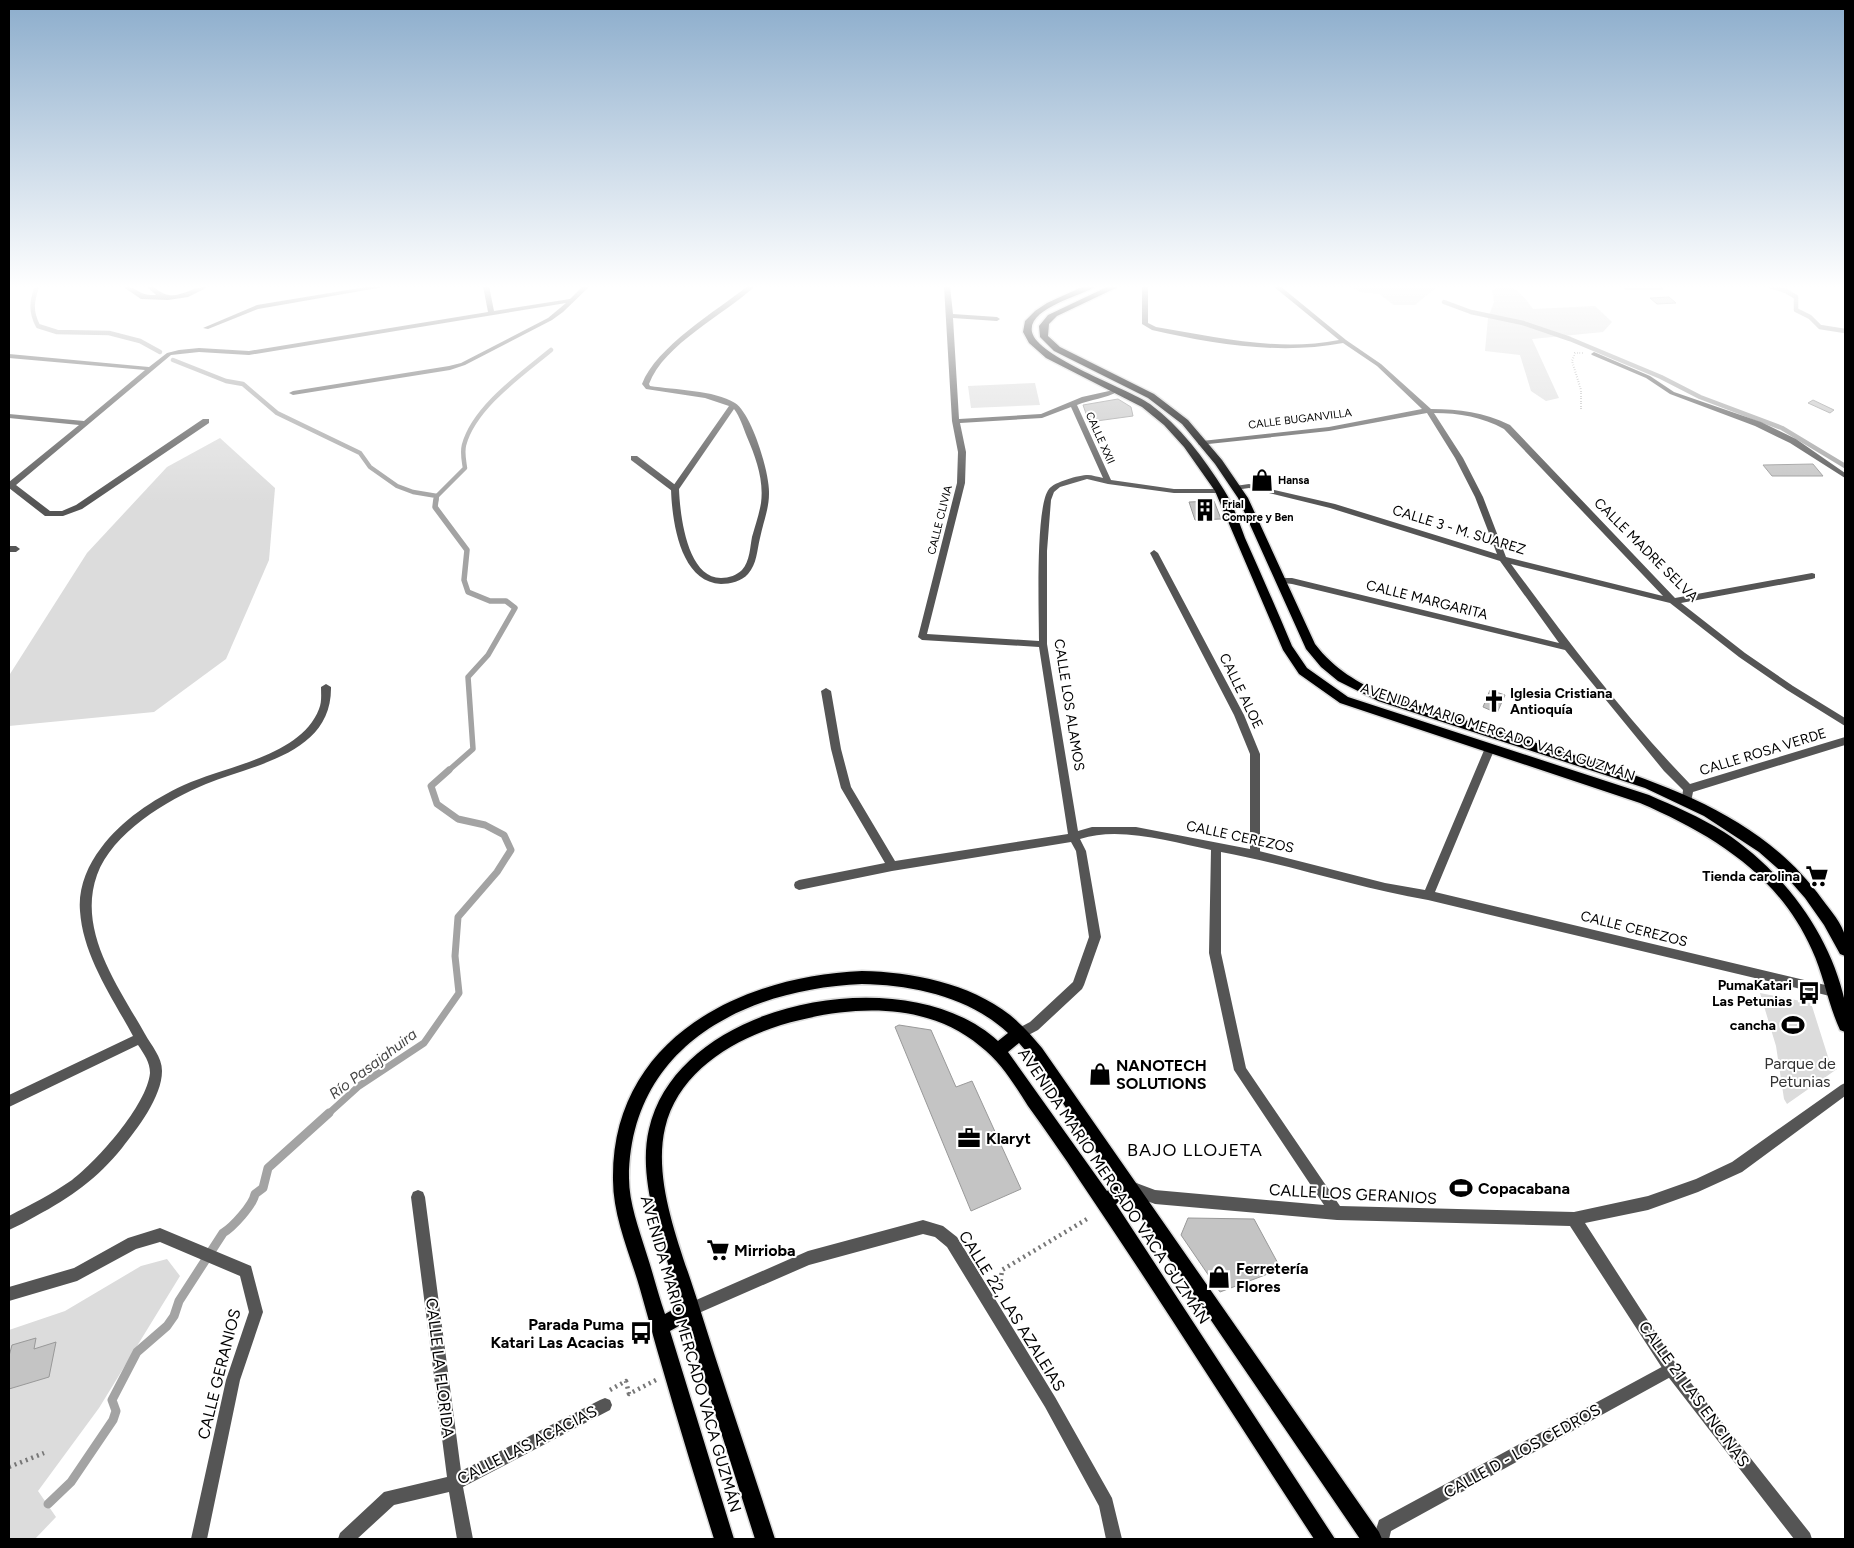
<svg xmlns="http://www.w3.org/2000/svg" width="1854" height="1548" font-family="Figtree,sans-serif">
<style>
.green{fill:#dcdcdc}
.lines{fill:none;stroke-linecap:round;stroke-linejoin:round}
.stream-far3{stroke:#a3a3a3;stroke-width:4.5}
.stream-far2{stroke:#a3a3a3;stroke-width:5.5}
.stream-far1{stroke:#a3a3a3;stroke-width:7}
.stream{stroke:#a3a3a3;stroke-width:9}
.building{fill:#c4c4c4;stroke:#999}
.primary-casing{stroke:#dbdbdb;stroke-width:3}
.path-far1{stroke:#777;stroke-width:2;stroke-dasharray:0.5 2;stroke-linecap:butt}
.path{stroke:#777;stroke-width:4.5;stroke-dasharray:2 4;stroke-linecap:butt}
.service{fill:#555;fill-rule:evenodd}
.minor{fill:#555;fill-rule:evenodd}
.primary{fill:#000;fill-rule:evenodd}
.labels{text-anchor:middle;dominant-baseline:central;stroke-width:4;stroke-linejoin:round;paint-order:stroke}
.far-street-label{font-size:11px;fill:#000;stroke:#fff}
.far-poi-label{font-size:11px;font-weight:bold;fill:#000;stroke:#fff;text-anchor:start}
.street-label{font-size:14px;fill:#000;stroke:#fff}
.poi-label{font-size:14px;font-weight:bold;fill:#000;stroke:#fff;text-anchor:end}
.water-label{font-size:15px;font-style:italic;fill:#444;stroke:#fff}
.near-park-label{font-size:16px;fill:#333;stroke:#fff}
.near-poi-label{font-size:16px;font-weight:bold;fill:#000;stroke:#fff;text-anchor:start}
.near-street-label{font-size:16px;fill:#000;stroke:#fff}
.near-neighbourhood-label{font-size:18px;letter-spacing:1px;fill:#000;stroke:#fff}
</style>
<rect width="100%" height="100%" fill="#fff"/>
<g class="green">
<polygon points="1349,286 1438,286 1415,305 1394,305 1379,294 1360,292"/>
<path d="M 1502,286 C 1517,286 1525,298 1533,309 L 1595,306 L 1612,322 L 1603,332 L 1532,339 L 1559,398 L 1546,401 L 1531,391 L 1520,355 L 1485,351 L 1488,318 L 1494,302 L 1492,290 Z"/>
<polygon points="1035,383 1040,405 971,408 968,386"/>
<polygon points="220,438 275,488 269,560 226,659 154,712 9,726 10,674 87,553 167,467"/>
<polygon points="1760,993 1811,1003 1829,1060 1837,1069 1787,1104 1784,1099 1776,1046"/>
<polygon points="167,1259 180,1276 99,1408 38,1491 56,1517 35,1539 9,1539 9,1330 65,1311 141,1266"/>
</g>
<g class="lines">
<g class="stream-far3">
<path d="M 37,286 C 32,301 30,311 38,326 L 57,332 L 109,333 L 140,341 L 160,352"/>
<polyline points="1770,286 1786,291 1796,297 1796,310 1810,317 1820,327 1845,331"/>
<polyline points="1444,302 1471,312 1523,323 1570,339 1661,377 1700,397 1782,428 1845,466"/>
<polyline points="173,360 226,381 243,384 277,413 360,453 370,467 397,486 413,492 437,496"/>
<path d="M 436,501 L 437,496 L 465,468 C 464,461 462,453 464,445 C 474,407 522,374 551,350"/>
</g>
<polyline class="stream-far2" points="436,499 435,507 467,550 464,580 468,592 490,601 506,601 515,608 488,655 468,677 473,749 448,771"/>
<polyline class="stream-far1" points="328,1114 359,1086 424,1043 459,993 455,956 458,917 497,872 511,850 504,835 485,825 458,819 437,804 431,786 449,770"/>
<path class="stream" d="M 48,1504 L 71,1482 L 113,1420 L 116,1411 L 112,1400 L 137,1352 L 167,1326 L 174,1316 L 179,1301 L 223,1233 C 233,1227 253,1205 255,1194 L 263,1188 L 268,1168 L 329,1113"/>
</g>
<g class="building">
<polygon points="1622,286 1661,286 1663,289 1625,289"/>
<polygon points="1669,297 1676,303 1657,304 1650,298"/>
<polygon points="1118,399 1131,407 1133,416 1089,422 1083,405"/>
<polygon points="1813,400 1834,410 1830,413 1808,403"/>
<polygon points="1813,464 1823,476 1772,476 1763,465"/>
<polygon points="1214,501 1221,519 1195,520 1189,502"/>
<polygon points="1490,690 1505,695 1497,713 1483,707"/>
<polygon points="899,1025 931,1030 956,1087 972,1081 1021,1189 971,1211 895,1027"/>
<polygon points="1188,1218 1254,1219 1281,1269 1220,1292 1181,1235"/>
<polygon points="36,1338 34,1349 56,1342 49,1377 9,1389 9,1356 12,1345"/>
</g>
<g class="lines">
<defs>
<g id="primary">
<path d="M 1084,286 L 1096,286 C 1082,296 1027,308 1032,332 C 1037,357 1127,388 1150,404 C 1180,426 1204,458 1224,490 C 1233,504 1239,522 1245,538 C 1261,574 1277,610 1292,646 L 1307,668 L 1348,697 L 1649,795 C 1674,806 1700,817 1724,832 C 1782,870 1830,933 1845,1002 C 1847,1011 1845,1022 1845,1032 L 1840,1030 C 1828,1004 1824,976 1812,950 C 1779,875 1712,834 1640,803 L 1340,703 L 1299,674 L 1283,650 L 1215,491 L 1184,447 L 1164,425 L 1142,407 L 1046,358 L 1029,343 L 1023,332 L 1025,321 L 1035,311 L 1047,303 Z"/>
<path d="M 1109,286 L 1120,286 L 1057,316 L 1049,324 L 1048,336 L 1060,347 L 1154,394 L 1188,420 L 1222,460 L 1248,498 L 1315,644 C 1334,669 1358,683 1386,695 C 1442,713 1497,730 1552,748 C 1651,780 1758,810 1822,899 C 1830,910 1843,924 1845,937 C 1846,943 1845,950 1845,956 L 1840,954 L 1824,925 L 1805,898 L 1784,874 L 1759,852 L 1704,816 L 1645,788 L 1378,701 L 1338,681 L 1321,667 L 1306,649 L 1238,498 L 1215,464 L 1182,424 L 1148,398 L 1054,351 L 1040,337 L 1039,326 L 1048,315 Z"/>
<path d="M 862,971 C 912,972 969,983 1010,1015 C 1022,1025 1032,1036 1042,1048 L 1379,1532 L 1382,1539 L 1360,1539 L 1127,1197 L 1116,1204 L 1335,1539 L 1314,1539 C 1236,1420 1160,1299 1080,1181 C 1063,1155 1046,1131 1028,1106 C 1014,1084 1001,1062 980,1046 C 930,1004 860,1005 800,1020 C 743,1033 679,1067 665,1128 C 652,1184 683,1253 699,1306 C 723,1383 750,1461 775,1539 L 755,1539 L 686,1322 L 670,1331 L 734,1539 L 714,1539 C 688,1456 663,1373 640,1289 C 630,1254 613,1217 613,1180 C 611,1040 739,976 862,971 ZM 862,984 C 914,985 969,997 1008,1033 L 998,1041 C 907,957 678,1000 649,1129 C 636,1184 666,1252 681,1305 L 665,1314 C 658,1294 653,1273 646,1252 C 639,1229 629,1203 629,1178 C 630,1046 745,989 862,984 ZM 1019,1043 L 1032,1058 L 1118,1184 L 1107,1191 L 1008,1052 Z"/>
</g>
</defs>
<use href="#primary" class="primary-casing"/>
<polyline class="path-far1" points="1581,409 1581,390 1572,361 1575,353 1583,353"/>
<g class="path">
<polyline points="1000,1287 1002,1270 1087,1219"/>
<polyline points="610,1390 626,1381 629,1394 656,1380"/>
<polyline points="9,1467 44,1453"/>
</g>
<g class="service">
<polygon points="631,456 637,456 678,487 678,491 672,491 631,460"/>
<polygon points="1154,550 1158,553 1244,715 1260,754 1260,854 1259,857 1255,858 1251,857 1250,854 1250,754 1234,715 1150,553"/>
<polygon points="1671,1362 1676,1364 1678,1369 1676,1374 1391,1531 1389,1539 1373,1539 1379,1520"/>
</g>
<g class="minor">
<path d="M 122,286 C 137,286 138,296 156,295 L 146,286 L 153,286 C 175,307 186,286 210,286 L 188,297 L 168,300 L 141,299 Z"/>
<polygon points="372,286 389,286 258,309 208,329 203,328 257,305"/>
<polygon points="483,286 489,286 494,311 570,299 583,286 590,286 563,312 552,320 465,365 450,370 293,395 289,393 293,391 449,366 461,363 548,318 566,303 249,355 199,352 171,355 16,485 50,511 62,511 76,505 203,419 209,419 209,423 82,509 63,516 45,516 9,488 9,482 79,425 9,418 9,414 84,421 145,370 9,358 9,354 149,367 167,353 179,350 199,348 249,351 488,312"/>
<path d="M 748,286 L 755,286 C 724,315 664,344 649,384 L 650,386 C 675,390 714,390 735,403 C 752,414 770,474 769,494 C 769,509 763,523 760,538 C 757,550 757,564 748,574 C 742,581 730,584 721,584 C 680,582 672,521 671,489 L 729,406 L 705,398 L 646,389 L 642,384 C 656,347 716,311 748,286 ZM 734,409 C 740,417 743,427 747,437 C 756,458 764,480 761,503 C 759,515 755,526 752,537 C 750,547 750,561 742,570 C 737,575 729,578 721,578 C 687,578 680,515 679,489 Z"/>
<path d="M 944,286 L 950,286 L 953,314 L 997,317 L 1000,319 L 997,321 L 953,318 L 959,419 L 1041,414 L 1082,397 L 1118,389 L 1118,391 C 1106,399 1091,399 1077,405 L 1111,480 L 1174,489 L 1220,489 L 1224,491 L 1220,493 L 1174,493 L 1108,484 L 1087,479 L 1060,487 L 1054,492 L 1051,500 L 1047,551 L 1047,644 L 1078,831 L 1092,827 L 1136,827 L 1255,850 L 1385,883 L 1425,890 L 1485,748 L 1490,744 L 1495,748 L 1435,892 L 1838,988 L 1840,992 L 1838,996 L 1834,997 L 1428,900 C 1358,888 1291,865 1221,852 L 1221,953 L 1246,1068 L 1340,1206 L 1574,1212 L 1648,1196 L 1696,1179 L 1732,1162 L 1841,1085 L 1845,1083 L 1845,1096 L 1742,1172 L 1698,1192 L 1648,1210 L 1585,1223 L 1676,1364 L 1810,1533 L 1812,1539 L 1794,1539 L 1666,1374 L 1570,1226 L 1337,1220 L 1155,1204 L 1126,1193 L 1124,1188 L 1126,1183 L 1131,1181 L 1155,1190 L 1324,1205 L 1234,1070 L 1209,953 L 1211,850 C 1171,842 1120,826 1080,839 L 1086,851 L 1101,937 L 1084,985 L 1082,989 L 1038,1030 L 1019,1040 L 1015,1038 L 1013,1034 L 1015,1030 L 1030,1022 L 1073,982 L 1089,937 L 1076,851 L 1071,842 L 892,871 L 799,890 L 795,888 L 794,885 L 795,882 L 799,880 L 885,863 L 841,788 L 831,749 L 821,691 L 826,688 L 831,691 L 841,749 L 851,787 L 895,861 L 1068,834 L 1039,647 L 922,640 L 918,637 L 957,483 L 958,452 L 952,421 ZM 1071,407 L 1103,478 C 1098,477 1092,475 1088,475 C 1079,475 1054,482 1049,489 C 1035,506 1039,614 1039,641 L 927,634 L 965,483 L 966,452 L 960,423 L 1042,418 Z"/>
<path d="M 1142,286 L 1148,286 L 1148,323 L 1156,327 C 1216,337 1278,352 1339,340 L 1273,286 L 1280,286 L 1346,340 L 1381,364 L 1431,409 C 1460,409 1483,412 1510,425 L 1675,598 L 1812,573 L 1815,574 L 1815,578 L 1812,579 L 1681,603 L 1745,653 L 1793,686 L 1845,718 L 1845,726 L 1787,690 L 1739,657 L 1670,603 L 1511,564 C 1567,640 1624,716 1690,784 L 1845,737 L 1845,745 L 1693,792 L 1691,802 L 1683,802 L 1682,799 L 1683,790 L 1664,771 L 1565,650 L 1292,584 L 1276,582 L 1276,578 L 1292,578 L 1559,643 L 1500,561 L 1330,508 L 1249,488 L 1235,490 L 1235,486 L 1249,484 L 1335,504 L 1497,554 L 1475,497 L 1455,458 L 1427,413 L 1329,431 L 1199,445 L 1198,443 L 1202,441 L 1329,427 L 1422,409 L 1377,366 L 1343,343 C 1280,355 1213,344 1152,330 L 1142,324 ZM 1434,413 C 1460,413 1482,417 1504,429 L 1663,596 L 1506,557 L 1483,497 L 1463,458 Z"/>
<polygon points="1594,352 1650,376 1674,392 1761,422 1796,439 1845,473 1845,478 1790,443 1755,426 1670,394 1646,378 1592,355 1591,354"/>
<polygon points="9,546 16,546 20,549 16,552 9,552"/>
<path d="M 326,684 L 331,687 C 332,754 255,764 206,784 C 167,800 112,833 97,875 C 77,931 118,986 145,1034 C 151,1045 162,1057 162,1071 C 162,1097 137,1129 122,1148 C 98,1178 70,1198 36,1216 C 27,1221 18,1226 9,1230 L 9,1216 C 30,1205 52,1194 72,1180 C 97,1161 147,1105 150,1073 C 150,1062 144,1054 138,1045 L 9,1107 L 9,1095 L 133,1036 C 112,997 83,956 80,911 C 78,889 87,866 101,848 C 122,820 152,800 184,785 C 226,766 301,756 319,709 C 322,702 321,694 321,687 Z"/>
<polygon points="418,1190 423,1192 425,1197 461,1471 600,1400 605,1398 610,1400 612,1405 610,1410 463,1487 473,1539 457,1539 449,1492 394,1505 357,1539 338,1539 340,1533 384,1492 447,1477 411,1197 413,1192"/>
<polygon points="923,1220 943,1226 957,1237 1055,1397 1112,1498 1122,1539 1106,1539 1099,1506 1045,1407 947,1247 935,1237 923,1234 809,1265 692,1316 687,1314 685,1309 687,1304 808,1251"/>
<polygon points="160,1228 251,1266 263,1312 240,1380 207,1539 191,1539 226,1380 249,1312 240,1276 160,1242 136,1249 77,1281 9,1301 9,1287 74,1268 128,1238"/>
</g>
<use href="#primary" class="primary"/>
</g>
<linearGradient id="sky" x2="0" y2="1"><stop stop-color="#8cadcc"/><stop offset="0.57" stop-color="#fff"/><stop offset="1" stop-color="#fff" stop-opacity="0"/></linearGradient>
<rect width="1854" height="503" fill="url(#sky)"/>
<defs>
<symbol id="shop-bare" viewBox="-9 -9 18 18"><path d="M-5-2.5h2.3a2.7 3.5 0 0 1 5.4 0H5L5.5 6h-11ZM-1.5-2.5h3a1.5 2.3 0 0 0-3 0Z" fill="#000" stroke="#fff" stroke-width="2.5" paint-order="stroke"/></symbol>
<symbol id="building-bare" viewBox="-9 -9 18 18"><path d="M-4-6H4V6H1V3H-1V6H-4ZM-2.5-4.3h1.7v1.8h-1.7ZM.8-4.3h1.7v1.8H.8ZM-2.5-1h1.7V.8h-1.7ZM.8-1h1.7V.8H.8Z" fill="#000" stroke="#fff" stroke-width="2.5" paint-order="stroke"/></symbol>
<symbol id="church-bare" viewBox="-9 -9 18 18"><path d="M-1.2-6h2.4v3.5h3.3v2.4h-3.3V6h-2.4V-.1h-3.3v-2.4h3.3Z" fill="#000" stroke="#fff" stroke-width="2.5" paint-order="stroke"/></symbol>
<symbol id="supermarket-bare" viewBox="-9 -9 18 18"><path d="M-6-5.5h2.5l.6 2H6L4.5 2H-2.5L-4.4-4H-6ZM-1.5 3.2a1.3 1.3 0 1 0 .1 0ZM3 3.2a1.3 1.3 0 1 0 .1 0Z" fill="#000" stroke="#fff" stroke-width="2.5" paint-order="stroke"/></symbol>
<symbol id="bus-bare" viewBox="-9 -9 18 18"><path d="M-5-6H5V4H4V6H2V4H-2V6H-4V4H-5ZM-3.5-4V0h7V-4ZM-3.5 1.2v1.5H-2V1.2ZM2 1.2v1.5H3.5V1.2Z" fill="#000" stroke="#fff" stroke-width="2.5" paint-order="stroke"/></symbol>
<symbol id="stadium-bare" viewBox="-9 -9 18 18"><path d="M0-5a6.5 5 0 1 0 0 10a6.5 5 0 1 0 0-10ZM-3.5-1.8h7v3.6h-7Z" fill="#000" stroke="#fff" stroke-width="2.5" paint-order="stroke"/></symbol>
<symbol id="office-bare" viewBox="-9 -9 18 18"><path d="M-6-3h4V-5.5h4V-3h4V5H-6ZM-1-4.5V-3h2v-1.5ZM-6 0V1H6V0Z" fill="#000" stroke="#fff" stroke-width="2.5" paint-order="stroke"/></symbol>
</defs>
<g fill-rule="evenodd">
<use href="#shop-bare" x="1246" y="464" width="32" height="32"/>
<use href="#building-bare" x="1189" y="494" width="32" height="32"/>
<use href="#church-bare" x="1478" y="685" width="32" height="32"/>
<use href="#supermarket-bare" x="1801" y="860" width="32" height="32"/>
<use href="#bus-bare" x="1793" y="977" width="32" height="32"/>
<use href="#stadium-bare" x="1777" y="1009" width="32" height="32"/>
<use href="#shop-bare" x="1084" y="1058" width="32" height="32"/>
<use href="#office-bare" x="953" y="1122" width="32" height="32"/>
<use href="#stadium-bare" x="1445" y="1172" width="32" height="32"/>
<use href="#supermarket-bare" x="702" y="1234" width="32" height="32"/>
<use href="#shop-bare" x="1203" y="1261" width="32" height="32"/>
<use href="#bus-bare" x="625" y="1317" width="32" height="32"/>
</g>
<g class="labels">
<g class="far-street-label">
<text transform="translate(1300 419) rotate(-7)">CALLE BUGANVILLA</text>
<text transform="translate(1100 438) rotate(66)">CALLE XXII</text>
<text transform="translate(940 520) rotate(-76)">CALLE CLIVIA</text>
</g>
<g class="far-poi-label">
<text x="1278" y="480">Hansa</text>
<text x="1222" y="504">Frial<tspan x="1222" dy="13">Compre y Ben</tspan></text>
</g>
<g class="street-label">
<text transform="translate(1459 530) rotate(17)">CALLE 3 - M. SUAREZ</text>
<text transform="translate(1646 550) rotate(45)">CALLE MADRE SELVA</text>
<text transform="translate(1427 600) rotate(14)">CALLE MARGARITA</text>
<text transform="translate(1241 691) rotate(64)">CALLE ALOE</text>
<text transform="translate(1069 705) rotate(81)">CALLE LOS ALAMOS</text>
<text transform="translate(1498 732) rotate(18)">AVENIDA MARIO MERCADO VACA GUZMÁN</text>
<text transform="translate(1763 752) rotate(-17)">CALLE ROSA VERDE</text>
<text transform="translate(1240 837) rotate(12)">CALLE CEREZOS</text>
<text transform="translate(1634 929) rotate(14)">CALLE CEREZOS</text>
</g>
<g class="poi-label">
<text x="1510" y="693" text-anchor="start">Iglesia Cristiana<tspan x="1510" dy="16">Antioquía</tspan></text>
<text x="1800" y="876">Tienda carolina</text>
<text x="1792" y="985">PumaKatari<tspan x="1792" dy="16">Las Petunias</tspan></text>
<text x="1776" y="1025">cancha</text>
</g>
<g class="water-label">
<text transform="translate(373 1064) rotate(-37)">Río Pasajahuira</text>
</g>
<g class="near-park-label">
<text x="1800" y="1063">Parque de<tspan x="1800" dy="18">Petunias</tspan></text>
</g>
<g class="near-poi-label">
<text x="1116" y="1065">NANOTECH<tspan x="1116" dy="18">SOLUTIONS</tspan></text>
<text x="986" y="1138">Klaryt</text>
<text x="1478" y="1188">Copacabana</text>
<text x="734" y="1250">Mirrioba</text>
<text x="1236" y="1268">Ferretería<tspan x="1236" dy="18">Flores</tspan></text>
<text x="624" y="1324" text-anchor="end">Parada Puma<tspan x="624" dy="18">Katari Las Acacias</tspan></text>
</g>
<g class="near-street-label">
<text transform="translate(1114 1186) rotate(56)">AVENIDA MARIO MERCADO VACA GUZMÁN</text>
<text transform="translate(1353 1194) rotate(3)">CALLE LOS GERANIOS</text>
<text transform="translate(1012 1311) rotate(58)">CALLE 22, LAS AZALEIAS</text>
<text transform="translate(691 1354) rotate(74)">AVENIDA MARIO MERCADO VACA GUZMÁN</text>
<text transform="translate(440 1368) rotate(83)">CALLE LA FLORIDA</text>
<text transform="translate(219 1374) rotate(-76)">CALLE GERANIOS</text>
<text transform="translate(1694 1394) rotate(54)">CALLE 21 LAS ENCINAS</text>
<text transform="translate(527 1445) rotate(-27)">CALLE LAS ACACIAS</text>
<text transform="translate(1522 1451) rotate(-29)">CALLE D - LOS CEDROS</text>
</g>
<g class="near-neighbourhood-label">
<text x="1195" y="1150">BAJO LLOJETA</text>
</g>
</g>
<rect width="1854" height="1548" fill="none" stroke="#000000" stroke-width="20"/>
</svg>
